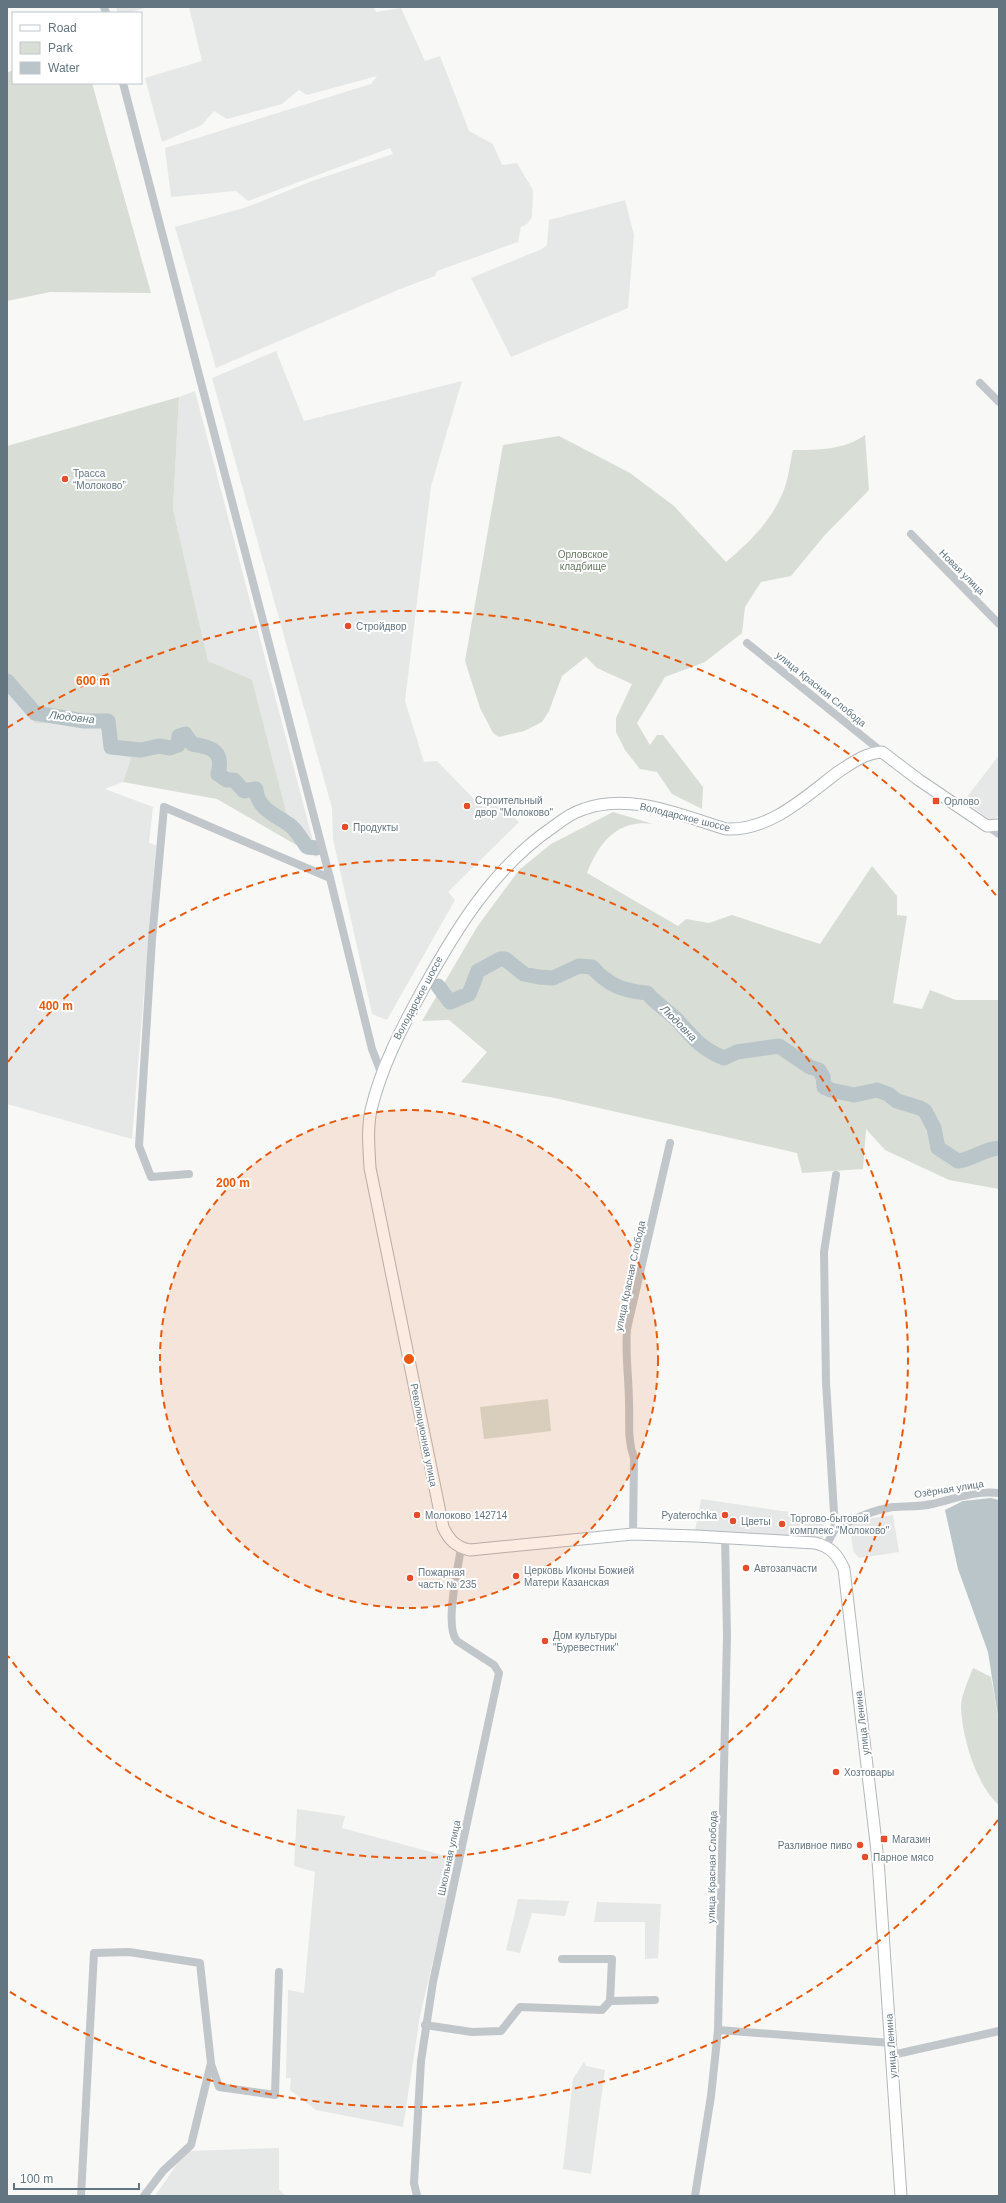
<svg xmlns="http://www.w3.org/2000/svg" width="1006" height="2203" font-family="Helvetica,sans-serif">
<style>
.built{fill:#e6e7e7}
.green{fill:#d8ddd5}
.water{fill:#b9c5c9}
.lines{fill:none;stroke-linecap:round;stroke-linejoin:round}
.river{stroke:#b9c5c9;stroke-width:15}
.major-casing{stroke:#b3b8bc;stroke-width:13}
.minor{stroke:#c1c6ca;stroke-width:8}
.major{stroke:#fff;stroke-width:11}
.ring{fill:none;stroke:#e8590c;stroke-width:2;stroke-dasharray:7 5}
.poi-dot{fill:#e54c29;stroke:#fff;stroke-width:1.5}
.labels{text-anchor:middle;dominant-baseline:central;stroke-width:4;stroke-linejoin:round;paint-order:stroke}
.poi-label{font-size:10px;fill:#637581;stroke:#fff;text-anchor:start}
.park-label{font-size:10px;fill:#677962;stroke:#fff}
.street-label{font-size:10px;fill:#637581;stroke:#fff}
.water-label{font-size:11px;font-style:italic;fill:#5e757c;stroke:#fff}
.centre{fill:#e8590c;stroke:#fff;stroke-width:2}
.ring-label{font-size:12px;text-anchor:middle;font-weight:bold;fill:#e8590c;stroke:#fff;stroke-width:4;stroke-linejoin:round;paint-order:stroke}
</style>
<rect width="100%" height="100%" fill="#f8f8f6"/>
<g class="built">
<polygon points="116,7 148,7 129,13 118,13"/>
<polygon points="189,7 373,7 376,12 401,8 425,61 440,56 469,131 493,144 502,165 517,163 533,190 532,217 527,224 521,227 518,242 437,271 435,276 400,289 216,368 175,227 247,207 312,181 393,154 390,148 248,201 236,191 171,197 165,148 371,84 377,76 307,95 299,90 282,104 227,119 214,111 202,125 162,142 145,78 202,61"/>
<polygon points="625,200 634,235 628,308 511,357 471,278 542,249 547,245 549,220"/>
<polygon points="276,351 304,421 462,381 431,486 405,701 424,762 437,761 482,807 503,806 519,822 448,892 455,900 387,1020 372,1014 333,839 332,808 212,378"/>
<polygon points="195,391 313,841 306,843 288,819 252,681 208,661 173,509 179,397"/>
<polygon points="7,689 35,723 106,723 131,758 123,782 105,789 153,807 149,843 156,845 132,1139 7,1104"/>
<polygon points="999,755 999,815 993,822 964,801"/>
<polygon points="701,1499 824,1517 823,1538 695,1531"/>
<polygon points="893,1515 899,1552 859,1558 853,1551 850,1525 866,1519"/>
<polygon points="297,1809 345,1816 342,1828 457,1859 420,2016 403,2127 316,2110 290,2090 291,2078 286,2078 288,1990 304,1993 315,1872 294,1866"/>
<polygon points="518,1899 569,1901 565,1916 532,1913 520,1953 506,1950"/>
<polygon points="597,1902 661,1904 658,1958 645,1959 645,1922 594,1922"/>
<polygon points="584,2062 586,2066 605,2070 591,2174 563,2169 573,2079"/>
<polygon points="279,2148 279,2190 286,2196 155,2196 186,2151"/>
</g>
<g class="green">
<polygon points="13,70 13,83 92,83 151,293 50,292 7,301 7,73"/>
<polygon points="179,397 173,509 208,661 252,680 288,819 317,857 217,799 123,782 131,758 107,751 106,723 35,723 7,689 7,446"/>
<path d="M 865,435 L 869,490 L 824,536 L 791,576 L 761,582 L 745,607 L 742,633 L 705,662 L 665,677 L 637,723 L 650,745 L 657,735 L 663,735 L 703,787 L 702,809 L 672,794 L 657,772 L 640,769 L 625,750 L 616,732 L 616,718 L 632,684 L 597,668 L 586,657 L 562,676 L 549,711 L 542,722 L 524,731 L 499,737 L 493,733 L 480,708 L 465,661 L 503,445 L 559,436 L 630,473 L 674,506 L 726,562 C 751,541 774,518 785,487 C 789,475 790,462 793,450 C 818,450 844,450 865,435 Z"/>
<path d="M 613,812 L 653,824 C 617,819 599,843 587,873 L 678,926 L 686,919 L 709,923 L 732,915 L 820,944 L 872,866 L 897,896 L 897,915 L 907,916 L 893,1003 L 922,1009 L 930,990 L 956,1000 L 999,1000 L 999,1189 L 949,1180 L 885,1150 L 866,1129 L 863,1169 L 802,1173 L 797,1153 L 555,1098 L 461,1082 L 487,1052 L 449,1020 L 422,1021 L 477,927 L 519,870 L 551,844 Z"/>
<polygon points="548,1399 551,1431 484,1439 480,1407"/>
<path d="M 973,1668 L 991,1677 L 999,1723 L 999,1805 C 976,1785 962,1737 961,1707 C 961,1695 969,1679 973,1668 Z"/>
</g>
<polygon class="water" points="991,1498 999,1500 999,1723 988,1652 958,1569 945,1510 963,1501"/>
<g class="lines">
<g class="river">
<path d="M 7,681 L 35,713 L 84,721 L 108,721 L 111,747 L 141,750 L 159,746 L 170,748 L 178,745 L 179,736 L 185,734 L 192,744 C 212,747 224,751 218,774 L 227,780 L 234,780 L 244,791 L 256,789 C 257,809 276,815 291,826 C 297,831 302,840 307,847 L 317,848"/>
<path d="M 438,986 L 450,1002 L 469,994 L 478,971 L 500,959 L 505,959 L 524,974 L 539,977 L 553,978 L 579,966 L 592,967 C 608,985 623,991 647,993 C 656,1004 669,1011 679,1022 C 694,1039 702,1049 724,1058 L 737,1052 L 779,1046 L 810,1067 L 819,1070 L 823,1077 L 824,1087 L 831,1090 L 854,1095 L 877,1090 L 888,1094 L 897,1101 L 920,1108 L 925,1111 L 934,1128 L 938,1148 L 958,1161 C 973,1159 984,1149 999,1148"/>
</g>
<defs>
<path id="major" d="M 901,2196 L 878,1860 L 844,1569 C 837,1554 831,1547 815,1543 L 696,1536 L 633,1534 L 470,1550 C 456,1547 449,1540 443,1527 L 370,1168 C 369,1149 367,1129 371,1110 C 381,1068 401,1029 422,991 C 456,929 494,867 553,827 C 562,820 574,812 584,809 C 631,792 682,816 726,829 C 770,831 805,797 838,772 C 852,763 865,753 882,752 L 919,780 L 987,826 L 999,825"/>
</defs>
<use href="#major" class="major-casing"/>
<g class="minor">
<polyline points="104,7 106,13"/>
<polyline points="123,83 330,878 372,1049 382,1075"/>
<polyline points="980,383 999,402"/>
<polyline points="911,534 999,624"/>
<polyline points="747,643 882,752"/>
<polyline points="987,826 999,834"/>
<polyline points="189,1174 151,1177 139,1146 152,939 164,807 330,878"/>
<path d="M 835,1529 C 853,1519 872,1510 893,1507 C 906,1506 920,1507 932,1504 C 954,1499 976,1490 999,1493"/>
<path d="M 633,1534 L 634,1458 C 627,1439 630,1423 629,1403 C 629,1378 625,1355 627,1329 L 670,1143"/>
<polyline points="826,1546 835,1529 826,1382 824,1252 836,1175"/>
<polyline points="562,1959 612,1959 610,2001"/>
<polyline points="425,2025 472,2032 501,2031 520,2007 602,2010 610,2001 655,2000"/>
<polyline points="718,2030 891,2043"/>
<polyline points="892,2055 999,2031"/>
<polyline points="211,2064 219,2087 275,2095 279,1972"/>
<polyline points="81,2196 94,1953 129,1952 200,1963 211,2063 191,2145 163,2171 144,2196"/>
<path d="M 417,2196 L 414,2183 L 421,2061 L 433,1982 L 499,1673 L 494,1665 L 457,1641 C 444,1626 458,1569 461,1548"/>
<polyline points="695,2196 711,2096 718,2030 727,1636 725,1537"/>
</g>
<use href="#major" class="major"/>
</g>
<circle cx="409" cy="1359" r="249" fill="#e8590c" fill-opacity=".12"/>
<g class="ring">
<circle cx="409" cy="1359" r="249"/>
<path d="M8 1062A499 499 0 1 1 8 1656"/>
<path d="M998 1820A748 748 0 0 1 7 1990M7 728A748 748 0 0 1 998 898"/>
</g>
<g class="poi-dot">
<circle cx="65" cy="479" r="4"/>
<circle cx="348" cy="626" r="4"/>
<rect x="932" y="797" width="8" height="8" rx="2"/>
<circle cx="467" cy="806" r="4"/>
<circle cx="345" cy="827" r="4"/>
<circle cx="417" cy="1515" r="4"/>
<circle cx="725" cy="1515" r="4"/>
<circle cx="733" cy="1521" r="4"/>
<circle cx="782" cy="1524" r="4"/>
<circle cx="746" cy="1568" r="4"/>
<circle cx="516" cy="1576" r="4"/>
<circle cx="410" cy="1578" r="4"/>
<circle cx="545" cy="1641" r="4"/>
<circle cx="836" cy="1772" r="4"/>
<rect x="880" y="1835" width="8" height="8" rx="2"/>
<circle cx="860" cy="1845" r="4"/>
<circle cx="865" cy="1857" r="4"/>
</g>
<g class="labels">
<g class="poi-label">
<text x="73" y="473">Трасса<tspan x="73" dy="12">“Молоково”</tspan></text>
<text x="356" y="626">Стройдвор</text>
<text x="475" y="800">Строительный<tspan x="475" dy="12">двор "Молоково"</tspan></text>
<text x="944" y="801">Орлово</text>
<text x="353" y="827">Продукты</text>
<text x="425" y="1515">Молоково 142714</text>
<text x="717" y="1515" text-anchor="end">Pyaterochka</text>
<text x="790" y="1518">Торгово-бытовой<tspan x="790" dy="12">комплекс "Молоково"</tspan></text>
<text x="741" y="1521">Цветы</text>
<text x="754" y="1568">Автозапчасти</text>
<text x="524" y="1570">Церковь Иконы Божией<tspan x="524" dy="12">Матери Казанская</tspan></text>
<text x="418" y="1572">Пожарная<tspan x="418" dy="12">часть № 235</tspan></text>
<text x="553" y="1635">Дом культуры<tspan x="553" dy="12">"Буревестник"</tspan></text>
<text x="844" y="1772">Хозтовары</text>
<text x="892" y="1839">Магазин</text>
<text x="852" y="1845" text-anchor="end">Разливное пиво</text>
<text x="873" y="1857">Парное мясо</text>
</g>
<g class="park-label">
<text x="583" y="554">Орловское<tspan x="583" dy="12">кладбище</tspan></text>
</g>
<g class="street-label">
<text transform="translate(962 572) rotate(45)">Новая улица</text>
<text transform="translate(821 689) rotate(39)">улица Красная Слобода</text>
<text transform="translate(685 817) rotate(14)">Володарское шоссе</text>
<text transform="translate(418 998) rotate(-62)">Володарское шоссе</text>
<text transform="translate(630 1276) rotate(-78)">улица Красная Слобода</text>
<text transform="translate(424 1435) rotate(79)">Революционная улица</text>
<text transform="translate(949 1489) rotate(-9)">Озёрная улица</text>
<text transform="translate(862 1723) rotate(-97)">улица Ленина</text>
<text transform="translate(449 1858) rotate(-78)">Школьная улица</text>
<text transform="translate(712 1867) rotate(-89)">улица Красная Слобода</text>
<text transform="translate(891 2046) rotate(-94)">улица Ленина</text>
</g>
<g class="water-label">
<text transform="translate(72 717) rotate(6)">Людовна</text>
<text transform="translate(679 1023) rotate(45)">Людовна</text>
</g>
</g>
<circle cx="409" cy="1359" r="6" class="centre"/>
<g class="ring-label">
<text x="93" y="685">600 m</text>
<text x="56" y="1010">400 m</text>
<text x="233" y="1187">200 m</text>
</g>
<rect width="1006" height="2203" fill="none" stroke="#637581" stroke-width="16"/>
<rect x="12" y="12" width="130" height="72" fill="#ffffff" stroke="#c1c8cd"/>
<rect x="20" y="25" width="20" height="6" fill="#ffffff" stroke="#c1c8cd"/>
<text x="48" y="32" font-size="12" fill="#637581">Road</text>
<rect x="20" y="42" width="20" height="12" fill="#d8ddd5" stroke="#c1c8cd"/>
<text x="48" y="52" font-size="12" fill="#637581">Park</text>
<rect x="20" y="62" width="20" height="12" fill="#b9c5c9" stroke="#c1c8cd"/>
<text x="48" y="72" font-size="12" fill="#637581">Water</text>
<path d="M14 2183v6h125v-6" fill="none" stroke="#637581" stroke-width="2"/>
<text x="20" y="2183" font-size="12" fill="#637581" stroke="#ffffff" stroke-width="3" paint-order="stroke">100 m</text>
</svg>
